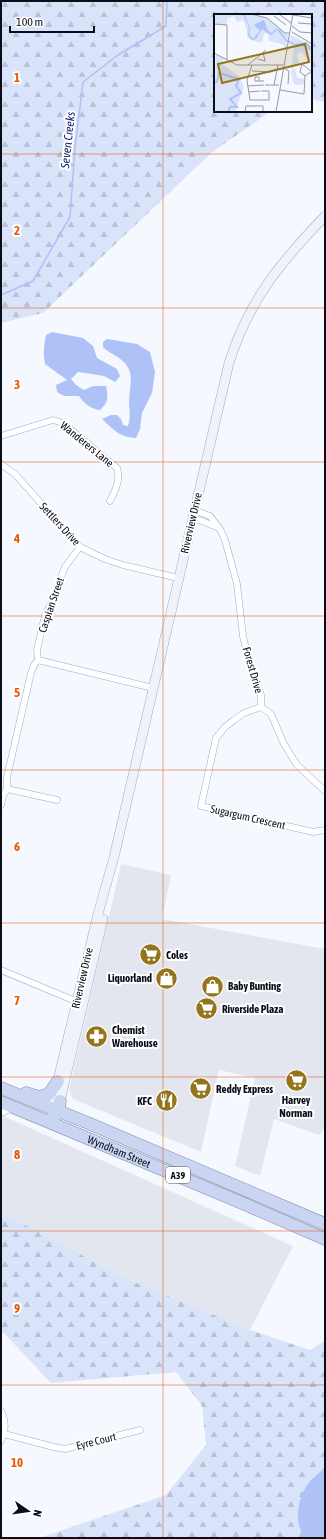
<svg xmlns="http://www.w3.org/2000/svg" width="326" height="1539" font-family="'Asap Condensed',sans-serif">
<style>
.built{fill:#e3e6ee}
.forest{fill:url(#forest-firs)}
.water{fill:#aec2f7}
.lines{fill:none;stroke-linecap:round;stroke-linejoin:round}
.stream{stroke:#aec2f7;stroke-width:1.5}
.street-casing{stroke:#9daac9;stroke-width:7}
.secondary-casing{stroke:#9daac9;stroke-width:10}
.highway-casing{stroke:#878fa6;stroke-width:13}
.street{stroke:#fff;stroke-width:6}
.secondary{stroke:#eff2fb;stroke-width:9}
.highway{stroke:#cad5f2;stroke-width:12}
.grid{fill:none;stroke:#e8590c;stroke-width:1;stroke-opacity:0.55}
.labels{text-anchor:middle;dominant-baseline:central;stroke-width:4;stroke-linejoin:round;paint-order:stroke}
.shield{fill:#fff;stroke:#54565e;stroke-width:1}
.shield-label{font-size:10px;font-weight:bold;fill:#0a0e19}
.street-label{font-size:11px;fill:#0a0e19;stroke:#fff}
.poi-label{font-size:11px;font-weight:bold;fill:#0a0e19;stroke:#fff;text-anchor:start}
.water-label{font-size:12px;font-style:italic;fill:#192972;stroke:#fff}
.inset-river{fill:none;stroke:#aec2f7;stroke-width:2}
.inset-road{fill:none;stroke:#979aa3;stroke-width:1}
.view{fill:#94751c;fill-opacity:0.15;stroke:#94751c;stroke-width:2}
.inset-edge{fill:none;stroke:#0a0e19;stroke-width:2}
.grid-label{font-size:13px;text-anchor:middle;font-weight:bold;fill:#e8590c;stroke:#fff;stroke-width:4;stroke-linejoin:round;paint-order:stroke}
</style>
<defs>
<pattern id="forest-firs" width="22" height="20" patternUnits="userSpaceOnUse"><rect width="22" height="20" fill="#d9e3fa"/><path d="M5 1l3.5 6h-7zM16 11l3.5 6h-7z" fill="#b9c2d6"/></pattern>
</defs>
<rect width="100%" height="100%" fill="#f5f8ff"/>
<g class="built">
<polygon points="121,864 171,875 162,919 325,949 325,1128 319,1135 274,1119 260,1176 235,1166 255,1078 219,1070 201,1152 73,1099 69,1090"/>
<polygon points="1,1115 293,1246 250,1330 125,1278 12,1218 1,1216"/>
</g>
<g class="forest">
<polygon points="1,1 325,1 325,102 311,99 311,15 215,15 215,111 271,111 211,153 43,313 1,323"/>
<polygon points="1,1216 12,1218 125,1278 250,1330 310,1350 325,1341 325,1538 39,1538 166,1495 206,1445 202,1406 176,1372 51,1383 1,1330"/>
</g>
<g class="water">
<path d="M 52,332 L 83,338 L 93,346 L 97,358 L 117,369 L 120,376 L 115,382 L 104,376 L 78,372 L 71,379 L 76,385 L 84,390 L 93,386 L 106,386 C 108,397 109,402 100,410 C 93,410 83,403 79,396 L 64,396 L 57,392 L 56,385 L 67,380 L 45,364 C 43,353 44,345 46,335 Z"/>
<path d="M 107,339 L 137,344 L 150,352 L 155,372 L 152,393 L 142,413 L 140,429 L 136,438 C 119,437 114,430 102,419 L 111,415 L 117,415 L 121,419 L 123,425 L 128,426 C 131,418 129,409 129,401 C 130,383 136,370 119,358 C 113,354 108,352 103,347 L 103,342 Z"/>
<path d="M 325,1466 L 325,1538 L 305,1538 C 294,1524 297,1502 306,1487 C 310,1479 320,1474 325,1466 Z"/>
</g>
<g class="lines">
<polyline class="stream" points="1,295 33,281 70,217 75,148 83,82 118,55 166,26 167,1"/>
<defs>
<g id="street">
<path d="M 1,436 L 53,420 L 63,423 L 117,468 C 121,480 115,491 110,501"/>
<polyline points="1,464 15,474 80,547 105,559 123,565 178,578"/>
<polyline points="194,510 210,516 220,529 225,540 237,584 243,636 250,666 261,695 261,707 271,714 284,744 297,765 325,791"/>
<polyline points="192,519 202,521 219,528"/>
<polyline points="38,660 153,688"/>
<polyline points="261,707 244,713 234,720 225,727 216,738 201,806 313,832 325,830"/>
<polyline points="7,789 57,800"/>
<polyline points="1,805 3,796 7,789 7,777 31,673 34,665 38,660 37,650 45,615 55,597 61,577 65,567 80,547"/>
<polyline points="1,970 80,1003"/>
<polyline points="1,1113 13,1108"/>
<path d="M 1,1411 C 6,1421 6,1431 1,1441"/>
<polyline points="4,1434 54,1447 65,1449 140,1430"/>
</g>
<g id="secondary">
<path d="M 53,1100 L 98,914 L 114,857 L 229,363 C 249,300 280,263 325,216"/>
<polyline points="60,1101 103,919"/>
</g>
<g id="highway">
<polyline points="1,1088 88,1123 325,1224"/>
<polyline points="26,1093 39,1097 49,1094 58,1081"/>
<path id="s1" d="M 1,1102 L 242,1203 L 325,1239"/>
<polyline points="52,1118 58,1112 60,1101"/>
</g>
</defs>
<use href="#street" class="street-casing"/>
<use href="#secondary" class="secondary-casing"/>
<use href="#highway" class="highway-casing"/>
<use href="#street" class="street"/>
<use href="#secondary" class="secondary"/>
<use href="#highway" class="highway"/>
</g>
<path class="grid" d="M 163,1 L 163,1538M 1,154 L 325,154M 1,308 L 325,308M 1,462 L 325,462M 1,616 L 325,616M 1,770 L 325,770M 1,923 L 325,923M 1,1077 L 325,1077M 1,1231 L 325,1231M 1,1385 L 325,1385"/>
<defs>
<symbol id="supermarket-disc" viewBox="-11 -11 22 22"><circle r="9.5" fill="#94751c" stroke="#fff"/><path d="M-6-5.5h2.5l.6 2H6L4.5 2H-2.5L-4.4-4H-6ZM-1.5 3.2a1.3 1.3 0 1 0 .1 0ZM3 3.2a1.3 1.3 0 1 0 .1 0Z" fill="#fff"/></symbol>
<symbol id="shop-disc" viewBox="-11 -11 22 22"><circle r="9.5" fill="#94751c" stroke="#fff"/><path d="M-5-2.5h2.3a2.7 3.5 0 0 1 5.4 0H5L5.5 6h-11ZM-1.5-2.5h3a1.5 2.3 0 0 0-3 0Z" fill="#fff"/></symbol>
<symbol id="pharmacy-disc" viewBox="-11 -11 22 22"><circle r="9.5" fill="#94751c" stroke="#fff"/><path d="M-2-6h4v4h4v4h-4v4h-4v-4h-4v-4h4Z" fill="#fff"/></symbol>
<symbol id="restaurant-disc" viewBox="-11 -11 22 22"><circle r="9.5" fill="#94751c" stroke="#fff"/><path d="M-5-6h1v4h1v-4h1v4h1v-4h1v5L-1.5 .5V6h-2V.5L-5-1ZM5-6V6H3V1.5H1.5Q1.5-4 5-6Z" fill="#fff"/></symbol>
</defs>
<g fill-rule="evenodd">
<use href="#supermarket-disc" x="138" y="942" width="25" height="25"/>
<use href="#shop-disc" x="154" y="966" width="25" height="25"/>
<use href="#shop-disc" x="200" y="974" width="25" height="25"/>
<use href="#supermarket-disc" x="194" y="996" width="25" height="25"/>
<use href="#pharmacy-disc" x="84" y="1024" width="25" height="25"/>
<use href="#supermarket-disc" x="284" y="1068" width="25" height="25"/>
<use href="#supermarket-disc" x="188" y="1076" width="25" height="25"/>
<use href="#restaurant-disc" x="154" y="1088" width="25" height="25"/>
</g>
<g class="labels">
<rect class="shield" x="166" y="1167" width="24" height="16" rx="3"/>
<g class="shield-label">
<text x="178" y="1175">A39</text>
</g>
<g class="street-label">
<text transform="translate(87 444) rotate(39)">Wanderers Lane</text>
<text transform="translate(191 523) rotate(-77)">Riverview Drive</text>
<text transform="translate(60 524) rotate(47)">Settlers Drive</text>
<text transform="translate(51 605) rotate(-71)">Caspian Street</text>
<text transform="translate(253 670) rotate(74)">Forest Drive</text>
<text transform="translate(248 817) rotate(13)">Sugargum Crescent</text>
<text transform="translate(82 978) rotate(-77)">Riverview Drive</text>
<text stroke="none"><textPath href="#s1" startOffset="128">Wyndham Street</textPath></text>
<text transform="translate(96 1441) rotate(-14)">Eyre Court</text>
</g>
<g class="poi-label">
<text x="166" y="955">Coles</text>
<text x="152" y="978" text-anchor="end">Liquorland</text>
<text x="228" y="986">Baby Bunting</text>
<text x="222" y="1009">Riverside Plaza</text>
<text x="112" y="1030">Chemist<tspan x="112" dy="13">Warehouse</tspan></text>
<text x="216" y="1089">Reddy Express</text>
<text x="296" y="1100" text-anchor="middle">Harvey<tspan x="296" dy="13">Norman</tspan></text>
<text x="152" y="1101" text-anchor="end">KFC</text>
</g>
<g class="water-label">
<text transform="translate(68 140) rotate(-84)">Seven Creeks</text>
</g>
</g>
<g transform="translate(214 14)">
<rect width="98" height="98" fill="#f5f8ff"/>
<path d="M 81,54 L 83,64 L 90,65 L 91,70 L 81,71 L 79,67 L 77,57 Z" fill="#d9e3fa"/>
<path d="M 13,0 L 36,0 L 52,4 L 74,21 L 72,34 L 68,30 L 55,27 L 54,20 L 50,19 L 48,29 L 37,26 L 33,23 L 33,16 L 29,6 L 23,8 L 20,2 L 13,5 ZM 77,21 L 98,32 L 98,49 L 87,38 L 83,41 L 85,48 L 77,56 L 80,33 L 78,31 L 75,34 ZM 2,40 L 9,44 L 9,51 L 25,62 L 30,73 L 21,98 L 0,98 Z" fill="#d9e3fa"/>
<path d="M 0,0 L 13,0 L 13,11 L 0,11 Z" fill="#d9e3fa"/>
<path d="M 29,0 L 31,1 L 36,14 L 35,20 L 39,25 L 46,17 L 40,11 L 50,6 L 54,17 L 58,19 L 61,15 L 66,16 L 72,25 L 81,30 L 93,28 L 96,32 L 98,36 L 95,36 L 92,29 L 90,32 L 80,31 L 72,27 L 63,16 L 57,21 L 48,15 L 42,25 L 38,26 L 34,21 L 35,13 Z" fill="#aec2f7"/>
<path class="inset-river" d="M 0,69 L 3,68 L 5,59 L 25,65 L 22,72 L 27,79 L 16,85 L 23,93 L 16,93 L 14,98"/>
<path class="inset-road" d="M 37,0 L 53,4 L 71,19 L 75,19M 65,0 L 77,9M 79,1 L 98,4M 60,2 L 72,11M 84,9 L 98,10M 0,10 L 13,11 L 13,46M 78,12 L 86,18 L 98,19M 78,18 L 98,30M 0,39 L 23,51 L 69,51M 44,45 L 51,47 L 49,38M 34,51 L 52,36M 38,51 L 33,66 L 36,86 L 55,86 L 55,77 L 47,77M 71,55 L 75,57 L 74,70M 38,57 L 57,58M 91,62 L 86,58 L 88,50 L 97,57M 45,67 L 45,63 L 41,63 L 41,67 L 50,67M 51,71 L 65,71M 60,71 L 64,51M 33,72 L 50,71M 66,76 L 90,80 L 91,62 L 98,57M 34,78 L 46,77M 31,98 L 32,92 L 49,92 L 49,98M 62,98 L 79,0"/>
<path class="view" d="M 91,30 L 95,48 L 8,69 L 4,50 Z"/>
<rect width="98" height="98" class="inset-edge"/>
</g>
<g class="grid-label">
<text x="17" y="82">1</text>
<text x="17" y="235">2</text>
<text x="17" y="389">3</text>
<text x="17" y="543">4</text>
<text x="17" y="697">5</text>
<text x="17" y="851">6</text>
<text x="17" y="1005">7</text>
<text x="17" y="1159">8</text>
<text x="17" y="1313">9</text>
<text x="17" y="1467">10</text>
</g>
<rect width="326" height="1539" fill="none" stroke="#0a0e19" stroke-width="4"/>
<g transform="translate(28 1511) rotate(103)" stroke="#ffffff" stroke-width="3" paint-order="stroke">
<path d="M0-3L7 15L0 10L-7 15Z" fill="#0a0e19"/>
<text y="-6" font-size="11" font-weight="bold" text-anchor="middle" fill="#0a0e19">N</text>
</g>
<path d="M10 26v6h84v-6" fill="none" stroke="#0a0e19" stroke-width="2"/>
<text x="16" y="26" font-size="12" fill="#0a0e19" stroke="#ffffff" stroke-width="3" paint-order="stroke">100 m</text>
</svg>
